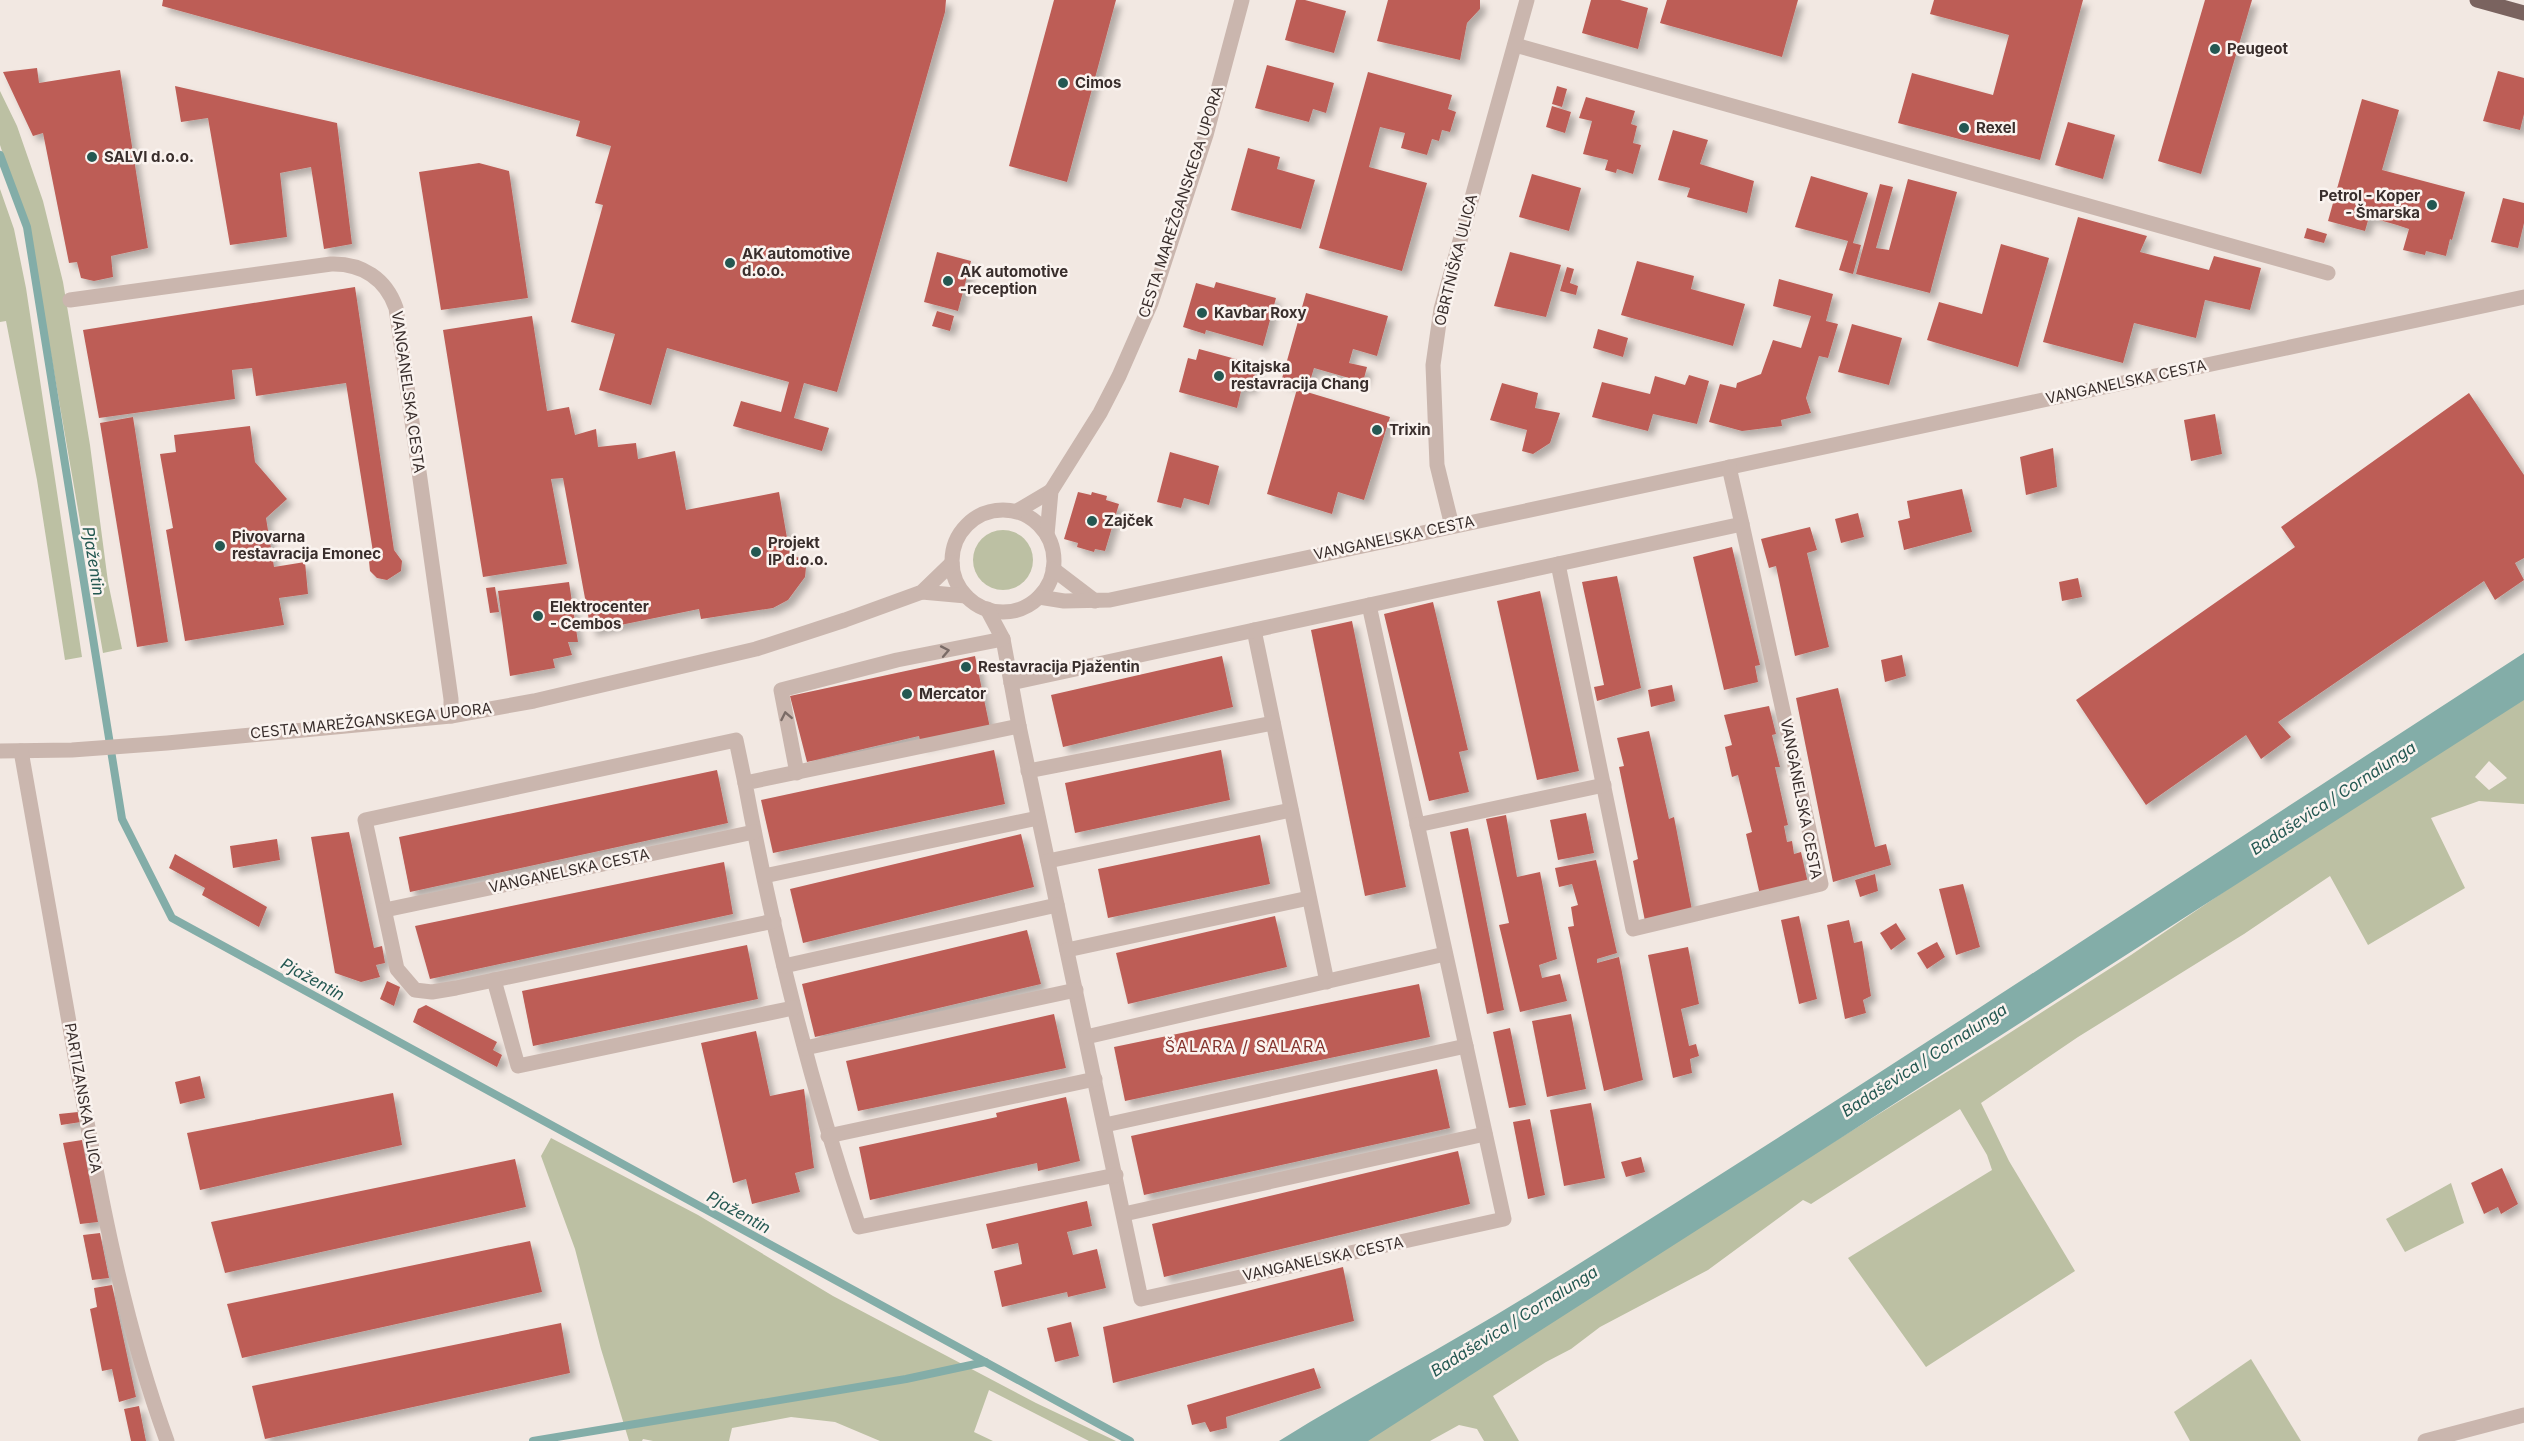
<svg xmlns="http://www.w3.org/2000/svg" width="2524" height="1441" font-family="Inter,sans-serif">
<defs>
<filter id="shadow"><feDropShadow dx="5.5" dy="5.5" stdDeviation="3" flood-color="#0004"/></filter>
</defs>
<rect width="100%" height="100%" fill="#f2e8e2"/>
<g fill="#bcc0a3" fill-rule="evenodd">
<polygon points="0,91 17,126 43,201 63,282 90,445 108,582 122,649 103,653 31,240 0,145"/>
<polygon points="0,189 14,229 26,288 82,657 65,660 37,480 6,321 0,322"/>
<circle cx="1003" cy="560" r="30"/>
<path d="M2524,696V804L2479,801L2431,818L2465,888L2368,945L2330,876L2244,934L2078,1037L1981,1103L2009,1161L2075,1271L1926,1367L1848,1258L1992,1170L1987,1155L1960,1109L1811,1204L1803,1200L1708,1270L1600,1327L1571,1349L1546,1362L1493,1396L1519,1441H1484L1477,1429L1459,1425L1430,1441H1349L1997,1041L2131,955L2247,876ZM2489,761L2507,778L2489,790L2475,777Z"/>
<polygon points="551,1138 698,1215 833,1296 1036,1403 1116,1441 1089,1441 989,1390 974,1432 993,1441 880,1441 835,1422 791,1417 732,1428 729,1441 653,1441 643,1439 642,1441 629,1441 601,1349 575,1249 541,1156"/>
<polygon points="2451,1183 2464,1223 2405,1252 2386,1219"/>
<polygon points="2251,1359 2301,1441 2190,1441 2174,1412"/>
</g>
<path fill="#83ada8" d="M2524,653V700L1368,1441H1279C1361,1390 1447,1346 1529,1295C1864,1087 2193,867 2524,653Z"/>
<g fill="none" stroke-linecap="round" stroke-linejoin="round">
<g stroke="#83ada8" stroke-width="8">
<polyline points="0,155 27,227 122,819 172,918 1130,1441"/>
<polyline points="533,1441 906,1379 985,1362"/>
</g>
</g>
<g fill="#bd5d56" filter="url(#shadow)">
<polygon points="163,0 946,0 945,12 837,392 804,383 794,418 829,428 822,451 733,426 741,401 781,412 789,382 667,348 651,405 599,390 615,334 571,322 603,205 595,203 611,146 576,136 580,121 162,6"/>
<polygon points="1054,0 1116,0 1067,182 1009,166"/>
<polygon points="1296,0 1305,0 1346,11 1334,53 1285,40"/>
<polygon points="1388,0 1480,0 1480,9 1467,23 1460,60 1377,41"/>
<polygon points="1591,0 1620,0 1648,8 1638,49 1582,33"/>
<polygon points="1667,0 1798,0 1782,57 1660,23"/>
<polygon points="1934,0 2083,0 2040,160 1898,123 1912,73 1993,95 2009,35 1930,14"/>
<polygon points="2205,0 2252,0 2201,174 2158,161"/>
<polygon points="1267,65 1334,83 1326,113 1313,109 1309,122 1255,108"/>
<polygon points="37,68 39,83 120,70 148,248 111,256 113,277 94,281 81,278 77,262 69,263 43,133 33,136 3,72"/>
<polygon points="2498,71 2524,78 2524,114 2520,130 2483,121"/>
<polygon points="1368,72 1452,95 1448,109 1456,112 1450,132 1442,130 1439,141 1432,139 1427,155 1401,148 1405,133 1380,127 1369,167 1427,183 1402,271 1319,248"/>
<polygon points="175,86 337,123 352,244 324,249 311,167 280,173 287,237 230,245 208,118 181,122"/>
<polygon points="1557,86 1567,89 1562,107 1552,104"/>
<polygon points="1586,97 1635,111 1631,124 1637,126 1633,143 1641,145 1633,174 1617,169 1616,173 1605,170 1608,160 1583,154 1592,121 1579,118"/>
<polygon points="2362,99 2399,110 2382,170 2465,192 2452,240 2450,239 2446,256 2426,251 2425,255 2403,250 2409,229 2397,225 2369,217 2365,231 2328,221"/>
<polygon points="1552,106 1571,112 1565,133 1546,127"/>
<polygon points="2068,122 2115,135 2103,179 2055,165"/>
<polygon points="1673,130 1708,140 1700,164 1754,181 1747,213 1687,197 1690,188 1658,180"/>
<polygon points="1248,148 1280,157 1277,169 1315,180 1301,229 1231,210"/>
<polygon points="479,163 509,171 528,298 441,310 419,172"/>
<polygon points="1532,174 1581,188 1569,231 1519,217"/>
<polygon points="1811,176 1868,193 1853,243 1861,245 1853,274 1839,270 1848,241 1795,227"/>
<polygon points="1908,179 1957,192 1930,293 1856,274 1880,184 1893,187 1876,248 1889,250"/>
<polygon points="2503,198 2524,203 2524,223 2518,248 2491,242"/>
<polygon points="2078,217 2147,236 2140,252 2209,270 2214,256 2261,268 2250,310 2205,300 2196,338 2134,323 2123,363 2043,342"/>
<polygon points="2307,228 2327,234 2324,243 2304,238"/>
<polygon points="2001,244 2049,258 2018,367 1927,340 1939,302 1982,314"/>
<polygon points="937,252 971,261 958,311 924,302"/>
<polygon points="1510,252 1561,265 1546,317 1494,306"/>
<polygon points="1637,261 1694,276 1691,289 1745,304 1733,346 1621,315"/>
<polygon points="1567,267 1574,269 1570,283 1578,286 1576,295 1560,291"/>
<polygon points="1779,279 1833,294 1826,321 1838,324 1828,358 1819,356 1806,398 1811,413 1781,420 1782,426 1742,431 1709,422 1720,384 1736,388 1737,383 1761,374 1773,340 1801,348 1811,316 1773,306"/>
<polygon points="1216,282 1276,298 1263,346 1206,330 1205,334 1183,327 1196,283 1214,288"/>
<polygon points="355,287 394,550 402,561 401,571 387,580 377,578 370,571 369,561 373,552 346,383 256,396 252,368 232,370 235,399 99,418 83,330"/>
<polygon points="1306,293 1388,316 1377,356 1353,349 1349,363 1367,367 1363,382 1314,368 1310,381 1303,379 1300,387 1281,382"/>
<polygon points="937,311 954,316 950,331 932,326"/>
<polygon points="532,316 547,411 569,407 575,435 596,429 598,447 636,443 638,459 675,451 686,510 779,492 790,555 800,558 806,567 805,577 788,600 773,608 701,619 699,609 591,631 563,478 551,479 567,564 483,577 443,330"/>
<polygon points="1852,324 1902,338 1889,385 1838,372"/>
<polygon points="1598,329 1628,338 1623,357 1593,348"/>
<polygon points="1199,349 1258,365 1251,389 1242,387 1237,408 1179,392 1188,358 1196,360"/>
<polygon points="1689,375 1709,381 1697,424 1653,414 1648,431 1592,417 1602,382 1650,394 1655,376 1685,385"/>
<polygon points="1502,383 1538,393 1535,408 1560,413 1550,443 1533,454 1522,451 1527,430 1490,420"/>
<polygon points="1297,389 1390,417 1364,500 1338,492 1332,514 1267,494"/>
<polygon points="2469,393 2524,475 2524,558 2515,563 2524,580 2495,600 2484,581 2278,722 2291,737 2261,759 2246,735 2146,805 2076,700 2295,547 2281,527"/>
<polygon points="2215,414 2222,454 2191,461 2184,420"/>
<polygon points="133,417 168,642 137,647 100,423"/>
<polygon points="250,426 255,462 287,499 266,518 274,567 305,562 308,594 279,598 284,625 185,641 166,530 173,528 160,454 176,452 174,435"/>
<polygon points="2053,448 2057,487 2026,495 2020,457"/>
<polygon points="1170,452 1219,466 1209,505 1184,498 1181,508 1157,502"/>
<polygon points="1962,489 1972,532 1904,550 1898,521 1910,518 1907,501"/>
<polygon points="1078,492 1091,495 1092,492 1107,496 1106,500 1119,504 1105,551 1095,549 1094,552 1077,547 1078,543 1064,539"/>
<polygon points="1858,513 1864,537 1841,543 1835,519"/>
<polygon points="1810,527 1817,550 1807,553 1829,647 1795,656 1776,566 1769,568 1761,539"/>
<polygon points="1732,547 1760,665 1755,666 1758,682 1724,690 1693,557"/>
<polygon points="1617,576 1641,688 1597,701 1594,687 1604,685 1582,582"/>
<polygon points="2078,578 2082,597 2062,601 2059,582"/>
<polygon points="569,582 578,642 568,642 572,655 553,659 555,668 510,676 498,591"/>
<polygon points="495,587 499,612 490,613 486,588"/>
<polygon points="1540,591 1579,771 1537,780 1497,601"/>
<polygon points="1433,602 1468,750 1459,752 1469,792 1429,801 1384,614"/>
<polygon points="1352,621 1406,887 1365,896 1311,630"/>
<polygon points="1902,655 1906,676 1885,682 1881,660"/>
<polygon points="975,656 990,728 921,745 919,736 807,762 790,696"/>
<polygon points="1222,656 1233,707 1063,747 1051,695"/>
<polygon points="1672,685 1675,701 1651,707 1648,690"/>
<polygon points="1838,688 1875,847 1886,844 1891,865 1833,882 1796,698"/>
<polygon points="1769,706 1776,734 1772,735 1780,767 1775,767 1788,825 1784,826 1787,842 1792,841 1794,854 1801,852 1808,883 1760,895 1746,834 1752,832 1738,775 1732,777 1725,747 1732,745 1724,715"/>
<polygon points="1649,731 1669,819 1674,817 1692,910 1645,921 1633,861 1638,859 1619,767 1624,766 1617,738"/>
<polygon points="994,750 1005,804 773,853 761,800"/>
<polygon points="1221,750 1230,800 1075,833 1065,783"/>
<polygon points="717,770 728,823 410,892 399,837"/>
<polygon points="1586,813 1594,853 1558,860 1550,820"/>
<polygon points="1506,815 1517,877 1540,872 1557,959 1539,965 1542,978 1560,974 1567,1001 1520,1012 1499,925 1509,923 1486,819"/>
<polygon points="1468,828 1504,1010 1487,1014 1450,832"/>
<polygon points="349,832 374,948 382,946 385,963 376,965 380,977 361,982 335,973 311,837"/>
<polygon points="1021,834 1034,887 803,943 790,889"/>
<polygon points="1260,835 1270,884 1108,918 1098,869"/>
<polygon points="277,839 280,860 233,868 230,846"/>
<polygon points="175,854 267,907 259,927 202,895 205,888 169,868"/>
<polygon points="1596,860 1617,953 1597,959 1597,963 1619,957 1643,1080 1604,1091 1568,927 1574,926 1571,907 1578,905 1572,884 1559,887 1555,868"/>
<polygon points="724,862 733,914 430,979 415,926"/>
<polygon points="1875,874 1878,891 1860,897 1855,880"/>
<polygon points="1963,884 1980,947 1956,955 1939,889"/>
<polygon points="1275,916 1287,967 1128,1004 1116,953"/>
<polygon points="1799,916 1817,999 1799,1004 1781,920"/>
<polygon points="1849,920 1854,943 1862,941 1871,996 1863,1000 1866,1013 1845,1019 1827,925"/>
<polygon points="1896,923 1906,939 1891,950 1880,933"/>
<polygon points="1027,930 1041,984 815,1037 802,984"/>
<polygon points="1937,942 1945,957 1927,969 1917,953"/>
<polygon points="747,945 758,999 533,1046 522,991"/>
<polygon points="1688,947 1699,1004 1681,1009 1689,1046 1696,1044 1699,1056 1690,1059 1692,1073 1673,1078 1648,955"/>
<polygon points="387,981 400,987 394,1006 380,999"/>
<polygon points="1419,984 1430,1037 1125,1101 1114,1047"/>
<polygon points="426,1005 497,1042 493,1050 502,1055 497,1067 413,1022 418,1009"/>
<polygon points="1054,1014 1066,1068 858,1111 846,1061"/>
<polygon points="1571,1014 1586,1089 1547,1097 1532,1021"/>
<polygon points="1510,1028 1526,1105 1509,1108 1493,1032"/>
<polygon points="756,1031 770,1096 804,1089 814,1168 795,1173 800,1192 752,1204 746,1179 733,1183 701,1043"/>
<polygon points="1437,1069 1450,1128 1144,1195 1131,1136"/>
<polygon points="200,1076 205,1098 180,1104 175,1082"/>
<polygon points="393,1093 402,1145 200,1190 187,1133"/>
<polygon points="1066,1097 1080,1161 1038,1171 1037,1163 870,1200 859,1147 997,1117 996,1113"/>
<polygon points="1591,1103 1605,1178 1564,1186 1550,1110"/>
<polygon points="78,1112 81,1122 61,1125 59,1114"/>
<polygon points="1530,1119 1545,1195 1528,1199 1513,1122"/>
<polygon points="82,1140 98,1222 80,1224 63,1143"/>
<polygon points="1458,1151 1470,1204 1164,1277 1152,1224"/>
<polygon points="1641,1157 1645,1172 1626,1177 1621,1162"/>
<polygon points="515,1159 526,1207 225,1273 211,1222"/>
<polygon points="2502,1168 2518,1204 2501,1214 2498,1207 2484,1214 2471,1183"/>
<polygon points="1087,1201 1092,1226 1067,1232 1073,1255 1097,1249 1106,1288 1068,1297 1067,1292 1002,1307 994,1271 1022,1264 1018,1243 992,1249 986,1224"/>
<polygon points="100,1233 109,1278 92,1280 83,1235"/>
<polygon points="530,1241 542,1292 242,1358 227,1304"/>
<polygon points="1343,1267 1354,1321 1113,1383 1103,1327"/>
<polygon points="112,1285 136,1397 119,1402 112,1369 102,1371 90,1309 97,1307 94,1288"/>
<polygon points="1071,1322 1079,1356 1055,1362 1047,1328"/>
<polygon points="561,1323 570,1373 265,1439 252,1386"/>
<polygon points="1314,1368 1321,1388 1226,1417 1227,1428 1210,1432 1205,1422 1192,1425 1187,1405"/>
<polygon points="139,1406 146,1441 131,1441 124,1409"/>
</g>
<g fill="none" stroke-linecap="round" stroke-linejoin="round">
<g stroke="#cab6ae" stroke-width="15">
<polyline points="1515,45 2328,273"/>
<path d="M70,300L331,264C362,263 386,279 396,308L451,699V716"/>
<circle cx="1003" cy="561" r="51"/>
<polyline points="1017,511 1051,491"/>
<polyline points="1452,526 1437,465 1433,365 1441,309 1527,0"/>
<polyline points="1047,535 1051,491 1100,413 1119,376 1151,303 1206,135 1242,0"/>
<polyline points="1558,564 1633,929 1821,884 1742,524"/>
<polyline points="1053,569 1095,601"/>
<polyline points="922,592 966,596"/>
<polyline points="1039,597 1064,601 1110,600 2524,297"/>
<polyline points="987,609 1003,639 1019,726 1141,1299 1504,1219 1369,605"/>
<polyline points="1254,630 1327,982"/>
<polyline points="1011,683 1742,524 1729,467"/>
<path d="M1019,726L745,783C773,933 809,1082 859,1227L1116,1175"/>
<polyline points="0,751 72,750 167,743 451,716 534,701 756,649 845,620 922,592 952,563"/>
<path d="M21,751C39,853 57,954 75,1056C98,1185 122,1318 167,1441"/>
<polyline points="1028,771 1273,723"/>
<polyline points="797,773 781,690 897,660 1003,639"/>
<polyline points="745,783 736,740 365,820 397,969 415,990 432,992 456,988 774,921"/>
<polyline points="1417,825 1604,785"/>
<polyline points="1048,861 1291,810"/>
<polyline points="764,876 1038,818"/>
<polyline points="385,910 754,832"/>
<polyline points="1067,950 1309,898"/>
<polyline points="784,966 1057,905"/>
<polyline points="494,980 518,1066 793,1008"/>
<polyline points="1086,1037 1445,954"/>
<polyline points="805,1048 1076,990"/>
<polyline points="1105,1125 1466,1046"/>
<polyline points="828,1136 1095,1079"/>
<polyline points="1124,1214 1485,1134"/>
<polyline points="2425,1441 2524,1415"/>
</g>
<polyline stroke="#7a635f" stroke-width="15" points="2477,0 2524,13"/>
</g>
<defs><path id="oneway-chevron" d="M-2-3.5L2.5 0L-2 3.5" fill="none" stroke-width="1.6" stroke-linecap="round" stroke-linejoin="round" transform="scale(1.5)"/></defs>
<g stroke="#7a6b66">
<use href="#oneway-chevron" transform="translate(945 651) rotate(-11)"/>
<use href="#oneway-chevron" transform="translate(786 716) rotate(-101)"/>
</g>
<g fill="#245852" stroke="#faf3ef" stroke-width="2">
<circle cx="2215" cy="49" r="6"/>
<circle cx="1063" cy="83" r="6"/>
<circle cx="1964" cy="128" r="6"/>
<circle cx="92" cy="157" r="6"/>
<circle cx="2432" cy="205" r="6"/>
<circle cx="730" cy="263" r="6"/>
<circle cx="948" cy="281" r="6"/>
<circle cx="1202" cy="313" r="6"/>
<circle cx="1219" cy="376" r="6"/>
<circle cx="1377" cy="430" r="6"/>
<circle cx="1092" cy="521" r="6"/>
<circle cx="220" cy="546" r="6"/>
<circle cx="756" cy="552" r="6"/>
<circle cx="538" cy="616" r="6"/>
<circle cx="966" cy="667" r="6"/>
<circle cx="907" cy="694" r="6"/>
</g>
<g text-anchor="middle" stroke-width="5" stroke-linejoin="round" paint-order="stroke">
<g font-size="15" font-weight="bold" fill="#392e2c" stroke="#faf3ef" text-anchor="start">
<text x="2227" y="54">Peugeot</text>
<text x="1075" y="88">Cimos</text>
<text x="1976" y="133">Rexel</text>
<text x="104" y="162">SALVI d.o.o.</text>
<text x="2420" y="201" text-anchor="end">Petrol - Koper<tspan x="2420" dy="17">- Šmarska</tspan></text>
<text x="742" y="259">AK automotive<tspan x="742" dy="17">d.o.o.</tspan></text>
<text x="960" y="277">AK automotive<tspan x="960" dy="17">-reception</tspan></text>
<text x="1214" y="318">Kavbar Roxy</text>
<text x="1231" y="372">Kitajska<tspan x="1231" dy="17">restavracija Chang</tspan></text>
<text x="1389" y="435">Trixin</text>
<text x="1104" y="526">Zajček</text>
<text x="232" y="542">Pivovarna<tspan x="232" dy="17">restavracija Emonec</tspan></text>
<text x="768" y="548">Projekt<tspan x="768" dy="17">IP d.o.o.</tspan></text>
<text x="550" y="612">Elektrocenter<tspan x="550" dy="17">- Cembos</tspan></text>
<text x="978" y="672">Restavracija Pjažentin</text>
<text x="919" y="699">Mercator</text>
</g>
<g font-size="15" fill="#392e2c" stroke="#faf3ef">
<text transform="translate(1181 202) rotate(-72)" y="5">CESTA MAREŽGANSKEGA UPORA</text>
<text transform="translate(1456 260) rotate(-76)" y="5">OBRTNIŠKA ULICA</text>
<text transform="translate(2126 382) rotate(-12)" y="5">VANGANELSKA CESTA</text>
<text transform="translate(408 392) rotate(82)" y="5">VANGANELSKA CESTA</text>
<text transform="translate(1394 538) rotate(-12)" y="5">VANGANELSKA CESTA</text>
<text transform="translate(371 721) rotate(-6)" y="5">CESTA MAREŽGANSKEGA UPORA</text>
<text transform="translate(1801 799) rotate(79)" y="5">VANGANELSKA CESTA</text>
<text transform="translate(569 871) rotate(-12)" y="5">VANGANELSKA CESTA</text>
<text transform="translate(83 1098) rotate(80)" y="5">PARTIZANSKA ULICA</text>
<text transform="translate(1323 1259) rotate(-12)" y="5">VANGANELSKA CESTA</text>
</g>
<g font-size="16" font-style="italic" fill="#245852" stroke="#faf3ef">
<text transform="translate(94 561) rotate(81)" y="6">Pjažentin</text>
<text transform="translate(2333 798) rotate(-33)" y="6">Badaševica / Cornalunga</text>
<text transform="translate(313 979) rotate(29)" y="6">Pjažentin</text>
<text transform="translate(1924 1060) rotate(-33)" y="6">Badaševica / Cornalunga</text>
<text transform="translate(739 1212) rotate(29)" y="6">Pjažentin</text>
<text transform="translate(1514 1321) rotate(-32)" y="6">Badaševica / Cornalunga</text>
</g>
<g font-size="16" letter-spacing="1.5" fill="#82312b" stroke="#faf3ef">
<text x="1246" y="1052">ŠALARA / SALARA</text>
</g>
</g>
</svg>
